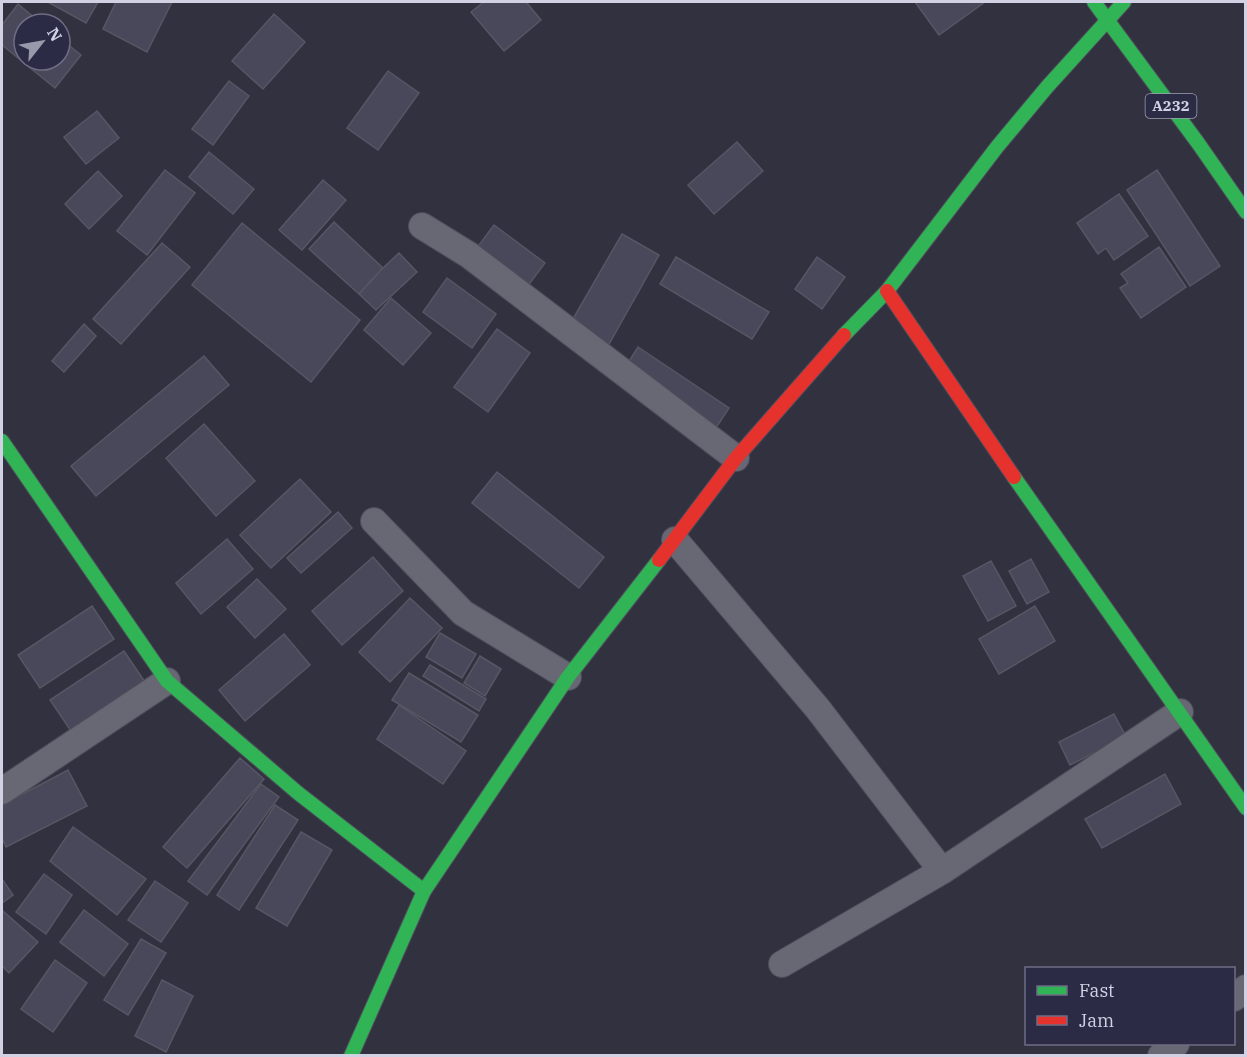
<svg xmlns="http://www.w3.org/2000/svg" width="1247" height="1057" font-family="'IBM Plex Serif',serif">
<rect width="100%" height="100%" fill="#313140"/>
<g fill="#49485a" stroke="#565664" stroke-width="1.5">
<polygon points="48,2 98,2 86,23"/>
<polygon points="116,2 172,2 147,52 103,29"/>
<polygon points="484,2 526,2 541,20 504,51 471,12"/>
<polygon points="915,2 985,2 939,35"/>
<polygon points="18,4 42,24 24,24 24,60 60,60 60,38 81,55 55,88 2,45 2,25"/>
<polygon points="274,14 305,42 263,89 232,61"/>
<polygon points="388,71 419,93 378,150 347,128"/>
<polygon points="229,81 249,96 213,145 192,129"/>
<polygon points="97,111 119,138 86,164 64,137"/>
<polygon points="737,142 763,171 714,214 688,185"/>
<polygon points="209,152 254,189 233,214 189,177"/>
<polygon points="165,170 195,193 147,255 117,231"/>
<polygon points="1157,170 1220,266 1190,286 1127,190"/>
<polygon points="98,171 122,196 89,229 65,204"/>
<polygon points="323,180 346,200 302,250 279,230"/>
<polygon points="1119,194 1148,236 1114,260 1106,248 1098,254 1077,223"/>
<polygon points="334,222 383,268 359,294 309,249"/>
<polygon points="242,223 360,320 311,382 192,285"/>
<polygon points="494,225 545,263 524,291 473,253"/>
<polygon points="622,234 659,255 608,346 570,324"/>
<polygon points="162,243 190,267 121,344 93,319"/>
<polygon points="1159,247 1186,287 1141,318 1120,288 1128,283 1121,274"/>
<polygon points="399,253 417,272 376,310 359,294 383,268"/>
<polygon points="676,257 769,312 752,339 660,284"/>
<polygon points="817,257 845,277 822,309 795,289"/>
<polygon points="447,278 496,314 472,348 423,312"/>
<polygon points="391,298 431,333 403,365 364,330"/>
<polygon points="84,324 96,336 64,372 52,361"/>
<polygon points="497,329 530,353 488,412 454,387"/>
<polygon points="638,347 729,408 710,437 619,377"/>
<polygon points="204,356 229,385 96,496 71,466"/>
<polygon points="204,424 255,481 216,516 166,458"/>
<polygon points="497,472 604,557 579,588 472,503"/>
<polygon points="300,479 331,512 271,568 240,535"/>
<polygon points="338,512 352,528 301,573 287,558"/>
<polygon points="227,539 253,569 201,614 176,583"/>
<polygon points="373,557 403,591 342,645 312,611"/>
<polygon points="1031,559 1049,592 1027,604 1009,571"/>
<polygon points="991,561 1016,606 988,621 963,576"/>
<polygon points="257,579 286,609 255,638 227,607"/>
<polygon points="410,598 442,628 390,682 359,652"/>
<polygon points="92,606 114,639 40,688 18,655"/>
<polygon points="1035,606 1055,641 999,674 979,639"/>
<polygon points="440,633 476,654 462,678 426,657"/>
<polygon points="284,634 310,665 245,721 219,690"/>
<polygon points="124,651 145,682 71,731 50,700"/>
<polygon points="480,656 501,669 485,696 464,683"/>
<polygon points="430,665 486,699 479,711 423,676"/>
<polygon points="409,673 478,715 461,742 392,700"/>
<polygon points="399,705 466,751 443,784 377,739"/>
<polygon points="1114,714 1126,737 1070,765 1059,742"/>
<polygon points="240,758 264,779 187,868 163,847"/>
<polygon points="68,770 87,806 6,847 2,838 2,805"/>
<polygon points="1165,774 1181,804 1102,848 1085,819"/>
<polygon points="261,784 279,797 207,895 188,881"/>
<polygon points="275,805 298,820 239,910 217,895"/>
<polygon points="73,827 146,879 117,915 50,861"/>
<polygon points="301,832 332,850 287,926 256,908"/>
<polygon points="44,874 72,895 46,934 16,912"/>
<polygon points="2,879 13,895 2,903"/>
<polygon points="155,881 188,903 161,942 128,920"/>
<polygon points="84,910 128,944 104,976 60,942"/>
<polygon points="3,911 38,942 9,973 2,966 2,913"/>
<polygon points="141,939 166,953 128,1015 104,1000"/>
<polygon points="55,960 87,983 53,1032 21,1009"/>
<polygon points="162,980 193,996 166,1052 135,1036"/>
</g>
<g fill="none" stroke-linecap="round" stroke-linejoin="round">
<g stroke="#4e4e5c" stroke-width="28">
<g id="street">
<polyline points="422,226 469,255 736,458"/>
<polyline points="374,521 463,613 568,677"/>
<polyline points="675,540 818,709 942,871"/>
<polyline points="2,791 167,681"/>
<polyline points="782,964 942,871 1180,712"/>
<polyline points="1234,998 1246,988"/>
<polyline points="1161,1056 1176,1044"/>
</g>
</g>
<g stroke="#4e4e5c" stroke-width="16">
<g id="fast">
<polyline points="1094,2 1198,143 1246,212"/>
<polyline points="844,335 887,291 997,147 1047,87 1124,2"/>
<polyline points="2,441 167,681 298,793 424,891"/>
<polyline points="1014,477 1246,808"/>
<polyline points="351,1056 424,891 568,677 659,560"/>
</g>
</g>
<g stroke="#4e4e5c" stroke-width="16">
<g id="jam">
<polyline points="887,291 1014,477"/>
<polyline points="659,560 736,458 844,335"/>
</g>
</g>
<use href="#street" stroke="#686875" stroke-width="26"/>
<use href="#fast" stroke="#30b455" stroke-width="14"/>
<use href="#jam" stroke="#e5322d" stroke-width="14"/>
</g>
<g text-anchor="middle" stroke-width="4.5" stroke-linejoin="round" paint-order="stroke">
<rect fill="#2b2b46" stroke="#9e9fb4" stroke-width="1.5" x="1145.5" y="94" width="51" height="24" rx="4.5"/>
<g font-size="15" font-weight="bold" fill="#d0d1e3">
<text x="1171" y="111">A232</text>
</g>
</g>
<rect width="1247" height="1057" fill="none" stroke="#d0d1e3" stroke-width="6"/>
<rect x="1025" y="967" width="210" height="78" fill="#2b2b46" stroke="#6d6d85" stroke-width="1.5"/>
<rect x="1037" y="986" width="30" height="9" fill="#30b455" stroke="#6d6d85" stroke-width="1.5"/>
<text x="1079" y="997" font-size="18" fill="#d0d1e3">Fast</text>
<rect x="1037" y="1016" width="30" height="9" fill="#e5322d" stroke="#6d6d85" stroke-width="1.5"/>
<text x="1079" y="1027" font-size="18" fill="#d0d1e3">Jam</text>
<g transform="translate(42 42) rotate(59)"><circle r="28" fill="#2b2b46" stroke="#6d6d85" stroke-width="1.5"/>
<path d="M0-4.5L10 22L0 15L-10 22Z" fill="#9899aa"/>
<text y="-9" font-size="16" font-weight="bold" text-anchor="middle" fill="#d0d1e3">N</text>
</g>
</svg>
